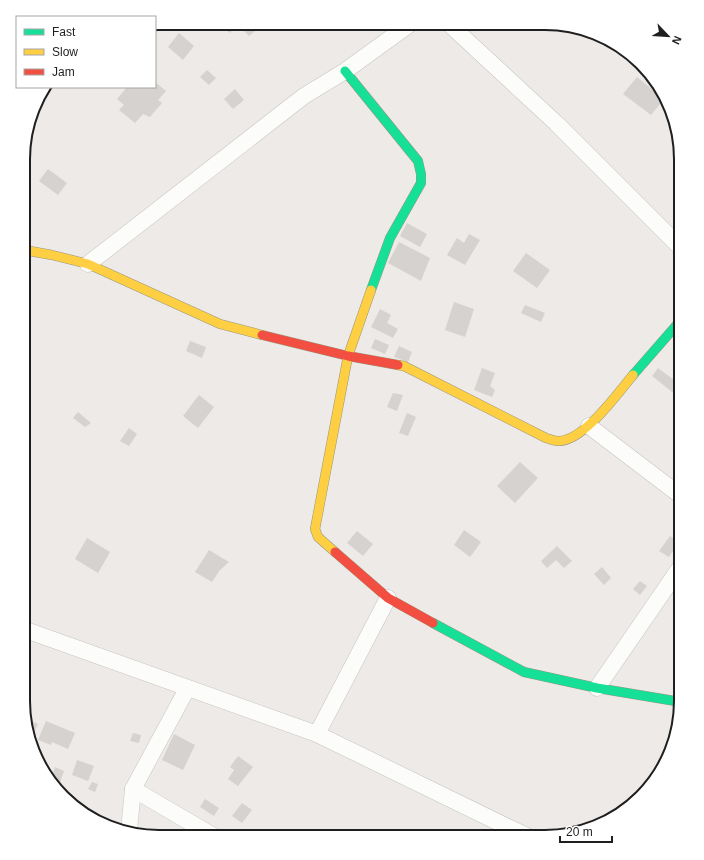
<svg xmlns="http://www.w3.org/2000/svg" width="704" height="860" font-family="Arial,sans-serif">
<rect width="100%" height="100%" fill="#edeae7"/>
<g fill="#d5d2d0">
<polygon points="225,23 238,23 230,33 222,27"/>
<polygon points="250,23 256,23 260,27 249,36 243,30"/>
<polygon points="179,33 194,46 183,60 168,47"/>
<polygon points="207,70 216,78 209,85 200,77"/>
<polygon points="637,77 664,99 651,115 623,94"/>
<polygon points="155,82 166,91 158,100 162,103 150,117 143,114 135,123 119,110 124,105 117,99 127,87 155,87"/>
<polygon points="235,89 244,100 233,109 224,99"/>
<polygon points="48,169 67,183 58,195 39,181"/>
<polygon points="407,223 427,234 420,247 400,236"/>
<polygon points="469,234 480,240 465,265 447,255 457,238 464,243"/>
<polygon points="399,242 430,258 421,281 388,263"/>
<polygon points="526,253 550,270 537,288 513,271"/>
<polygon points="24,301 31,304 24,325"/>
<polygon points="454,302 474,309 465,337 445,330"/>
<polygon points="525,305 545,313 541,322 521,313"/>
<polygon points="380,309 391,315 387,323 398,329 393,338 371,327"/>
<polygon points="375,339 389,345 385,354 371,348"/>
<polygon points="190,341 206,347 202,358 186,351"/>
<polygon points="399,346 412,352 408,362 394,357"/>
<polygon points="482,368 495,373 490,386 495,390 492,397 474,390"/>
<polygon points="658,368 681,385 681,389 676,395 652,376"/>
<polygon points="393,393 403,395 397,411 387,407"/>
<polygon points="199,395 214,407 198,428 183,416"/>
<polygon points="78,412 91,423 85,427 73,418"/>
<polygon points="407,413 416,417 408,436 399,433"/>
<polygon points="129,428 137,434 129,446 120,441"/>
<polygon points="520,462 538,478 515,503 497,486"/>
<polygon points="464,530 481,542 470,557 454,545"/>
<polygon points="357,531 373,544 363,556 347,543"/>
<polygon points="670,536 679,542 669,557 659,551"/>
<polygon points="87,538 110,552 98,573 75,559"/>
<polygon points="557,546 572,561 564,568 556,560 547,568 541,561"/>
<polygon points="209,550 229,562 220,570 212,582 195,572"/>
<polygon points="602,567 611,578 604,585 594,574"/>
<polygon points="640,581 647,586 640,595 633,589"/>
<polygon points="31,721 38,724 32,737 29,725"/>
<polygon points="46,721 75,733 68,749 52,742 51,745 38,740"/>
<polygon points="133,733 141,735 139,743 130,741"/>
<polygon points="174,734 195,745 183,770 162,760"/>
<polygon points="238,756 253,767 238,786 228,779 234,770 230,767"/>
<polygon points="77,760 94,766 88,781 72,775"/>
<polygon points="55,767 64,771 59,785 55,784 51,779"/>
<polygon points="92,782 98,784 95,792 88,789"/>
<polygon points="205,799 219,808 214,816 200,807"/>
<polygon points="72,802 88,809 85,815"/>
<polygon points="242,803 252,810 242,823 232,816"/>
</g>
<g fill="none" stroke-linecap="round" stroke-linejoin="round">
<g stroke="#c6c5c3" stroke-width="17">
<g id="street">
<polyline points="449,24 556,123 681,248"/>
<polyline points="88,264 304,96 345,71 410,24"/>
<polyline points="589,426 681,496"/>
<polyline points="23,629 317,734 512,829 529,837"/>
<polyline points="597,688 681,566"/>
<polyline points="317,734 388,598"/>
<polyline points="133,789 215,837"/>
<polyline points="129,830 133,789 187,689"/>
</g>
</g>
<g stroke="#97977e" stroke-width="10">
<g id="fast">
<polyline points="345,71 418,161 421,174 421,183 390,238 371,290"/>
<polyline points="633,375 681,320"/>
<polyline points="433,623 524,672 597,688 681,702"/>
</g>
</g>
<g stroke="#97977e" stroke-width="10">
<g id="slow">
<polyline points="24,250 52,255 88,264 220,324 262,335"/>
<path d="M398,365L404,366L546,438C550,439 554,441 558,441C583,442 618,393 633,375"/>
<polyline points="335,552 318,537 315,529 348,356 371,290"/>
</g>
</g>
<g stroke="#97977e" stroke-width="10">
<g id="jam">
<polyline points="262,335 348,356 398,365"/>
<polyline points="335,552 388,598 433,623"/>
</g>
</g>
<use href="#street" stroke="#fcfcfb" stroke-width="16"/>
<use href="#fast" stroke="#16e098" stroke-width="9"/>
<use href="#slow" stroke="#ffcf43" stroke-width="9"/>
<use href="#jam" stroke="#f24e42" stroke-width="9"/>
</g>
<path d="M0 0H704V860H0ZM159 30H545A129 129 0 0 1 674 159V701A129 129 0 0 1 545 830H159A129 129 0 0 1 30 701V159A129 129 0 0 1 159 30Z" fill="#fff" fill-rule="evenodd"/>
<path fill="none" stroke="#1f1f1f" stroke-width="2" d="M159 30H545A129 129 0 0 1 674 159V701A129 129 0 0 1 545 830H159A129 129 0 0 1 30 701V159A129 129 0 0 1 159 30Z"/>
<rect x="16" y="16" width="140" height="72" fill="#ffffff" stroke="#a5a5a5"/>
<rect x="24" y="29" width="20" height="6" fill="#16e098" stroke="#a5a5a5"/>
<text x="52" y="36" font-size="12" fill="#1f1f1f">Fast</text>
<rect x="24" y="49" width="20" height="6" fill="#ffcf43" stroke="#a5a5a5"/>
<text x="52" y="56" font-size="12" fill="#1f1f1f">Slow</text>
<rect x="24" y="69" width="20" height="6" fill="#f24e42" stroke="#a5a5a5"/>
<text x="52" y="76" font-size="12" fill="#1f1f1f">Jam</text>
<g transform="translate(668 36) rotate(115)" stroke="#ffffff" stroke-width="3" paint-order="stroke">
<path d="M0-3L7 15L0 10L-7 15Z" fill="#1f1f1f"/>
<text y="-6" font-size="11" font-weight="bold" text-anchor="middle" fill="#1f1f1f">N</text>
</g>
<path d="M560 836v6h52v-6" fill="none" stroke="#1f1f1f" stroke-width="2"/>
<text x="566" y="836" font-size="12" fill="#1f1f1f" stroke="#ffffff" stroke-width="3" paint-order="stroke">20 m</text>
</svg>
